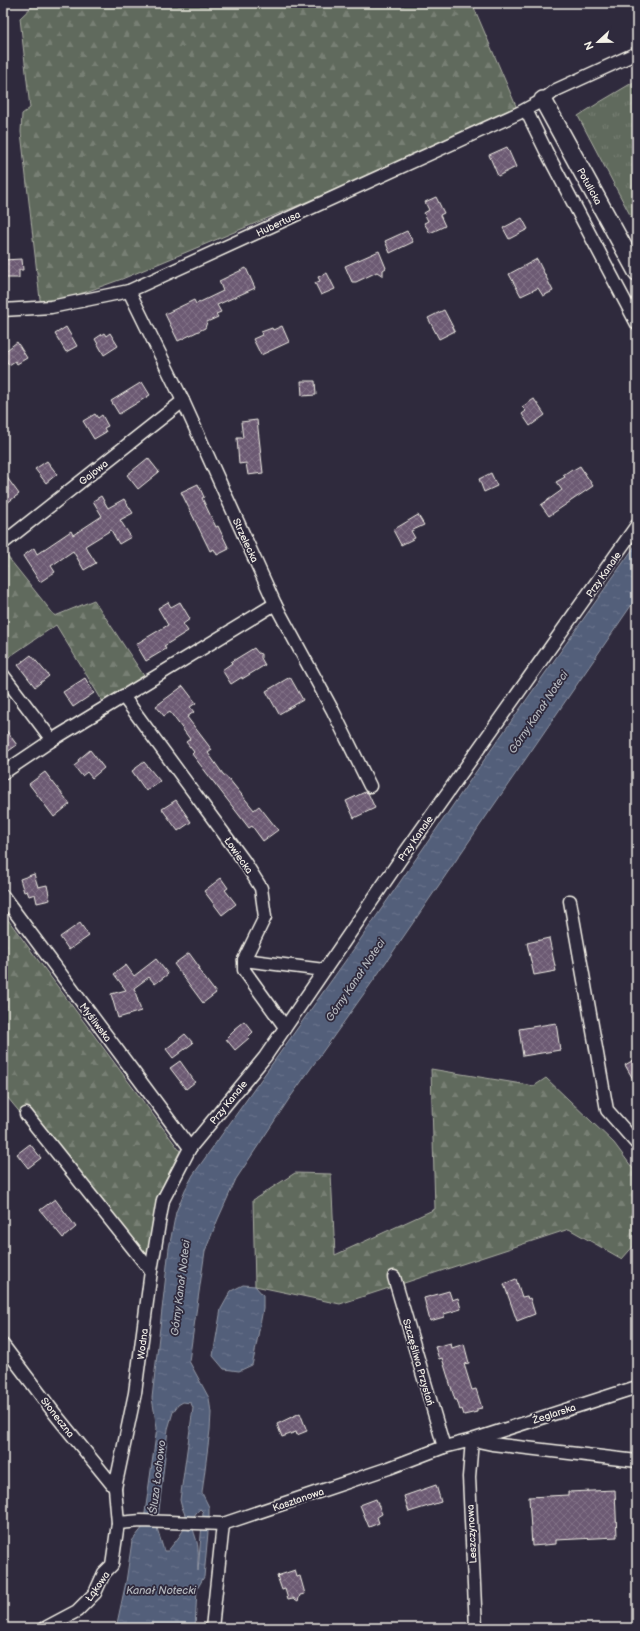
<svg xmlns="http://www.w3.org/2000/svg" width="640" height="1631" font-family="'Balsamiq Sans',sans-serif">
<defs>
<pattern id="forest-firs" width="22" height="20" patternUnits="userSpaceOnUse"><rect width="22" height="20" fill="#616a5d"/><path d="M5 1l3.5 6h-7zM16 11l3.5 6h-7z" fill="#788074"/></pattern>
<pattern id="park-tufts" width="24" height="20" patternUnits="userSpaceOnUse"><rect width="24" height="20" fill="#616a5d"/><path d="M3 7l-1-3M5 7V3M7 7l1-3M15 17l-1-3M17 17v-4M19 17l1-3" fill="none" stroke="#788074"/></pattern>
<pattern id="water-ripples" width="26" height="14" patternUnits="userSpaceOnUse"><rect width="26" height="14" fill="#525e7a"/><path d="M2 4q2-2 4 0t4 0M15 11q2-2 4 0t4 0" fill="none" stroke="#6c768d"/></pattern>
<pattern id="building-cross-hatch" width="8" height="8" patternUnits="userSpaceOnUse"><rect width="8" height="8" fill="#6c5a73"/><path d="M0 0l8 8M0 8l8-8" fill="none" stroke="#827287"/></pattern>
</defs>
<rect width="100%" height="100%" fill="#2f2a3d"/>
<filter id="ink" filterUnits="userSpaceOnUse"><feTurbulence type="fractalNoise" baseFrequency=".025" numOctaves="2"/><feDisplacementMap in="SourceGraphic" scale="8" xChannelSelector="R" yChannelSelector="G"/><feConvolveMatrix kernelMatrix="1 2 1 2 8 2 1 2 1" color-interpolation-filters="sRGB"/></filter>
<g filter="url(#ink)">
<g fill="url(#forest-firs)" stroke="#aaaea2">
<polygon points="36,3 472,3 519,113 122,279 41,308 21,132 22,114 30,108 20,18"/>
<polygon points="3,551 55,616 94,600 146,679 106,707 56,625 3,661"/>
<polygon points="3,913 180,1151 157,1197 151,1271 3,1092"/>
<polygon points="431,1069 534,1086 546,1078 614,1143 637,1174 637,1242 622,1259 569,1229 340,1304 255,1286 253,1200 295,1173 331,1174 335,1255 435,1209"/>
</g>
<polygon fill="url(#park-tufts)" stroke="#aaaea2" points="637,80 637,228 578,116 600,102"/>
<g fill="url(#water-ripples)" stroke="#9399a6" fill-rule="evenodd">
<path d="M637,543V597L373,981L289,1099L236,1179L218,1219L205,1251L189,1361L209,1398L211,1413L210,1430L202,1493L209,1507V1521L204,1577L197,1589L195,1628H116L126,1582L132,1541L143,1527L157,1428L152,1398L169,1248L176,1212L185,1190L193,1175L351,953L491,750ZM183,1402L191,1403L193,1408L180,1500C181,1507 185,1513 186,1518C187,1531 174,1542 168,1551H164L157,1528L168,1429L173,1412L178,1405ZM200,1509L203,1512L198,1571C197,1564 199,1557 198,1550C198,1534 184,1523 200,1509Z"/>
<polygon points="243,1285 255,1286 263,1295 263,1309 254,1357 252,1365 239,1371 224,1369 213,1356 221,1309 231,1291"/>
</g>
<g fill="url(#building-cross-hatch)" stroke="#f4f1e8">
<polygon points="507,147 516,167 498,176 489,155"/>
<polygon points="436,197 444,213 440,215 445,226 430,233 424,223 428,221 424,213 429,210 425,202"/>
<polygon points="522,218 528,229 509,239 503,228"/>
<polygon points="407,231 413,242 390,253 385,241"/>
<polygon points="379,251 386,268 383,270 383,276 377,272 356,282 352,282 345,266"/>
<polygon points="22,259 23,270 19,270 19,278 3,278 3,260"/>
<polygon points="537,259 553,291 543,296 538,288 521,296 509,274"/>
<polygon points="246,268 255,288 217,305 221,312 216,314 218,317 207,322 205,328 178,341 165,314 194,300 196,304 223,291 219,281"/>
<polygon points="327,273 335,289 321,295 315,283 320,281 318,277"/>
<polygon points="444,310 455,331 439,339 428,318"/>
<polygon points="282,326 289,342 261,355 253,339 262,335 261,332 272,328 273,330"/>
<polygon points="66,327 77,346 66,352 55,334"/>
<polygon points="104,333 106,336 110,333 118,346 104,355 95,339"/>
<polygon points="17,342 27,358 17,364 15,361 9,365 3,355 3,353"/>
<polygon points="301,381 315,381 316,395 302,396"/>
<polygon points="142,382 150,395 119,414 111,401"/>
<polygon points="534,399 545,415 530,426 522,414 526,411 522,407"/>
<polygon points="95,414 98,418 102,415 108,426 104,428 106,432 94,439 83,421"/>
<polygon points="257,420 263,473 248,475 246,463 239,464 237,438 243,438 241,422"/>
<polygon points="148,458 159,472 138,489 127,475"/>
<polygon points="47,461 57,474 46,483 35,469"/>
<polygon points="580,466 593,486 549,516 541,505 562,490 556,482 565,477 563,475 572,469 573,470"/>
<polygon points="3,472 19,494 3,506"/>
<polygon points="491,473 497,486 484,492 479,479"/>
<polygon points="198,484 204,497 202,498 216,527 218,526 229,549 217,555 214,549 210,551 181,492"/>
<polygon points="101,496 108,508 124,499 133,513 120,520 131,537 119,544 111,530 85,546 96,563 84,570 73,551 51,566 55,572 40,582 23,556 34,548 37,554 71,531 73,535 102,516 93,501"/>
<polygon points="418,515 424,525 411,531 415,538 401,545 393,530"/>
<polygon points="168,602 171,607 180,602 190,619 183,624 188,631 164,646 166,649 146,661 136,644 168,625 158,608"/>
<polygon points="254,648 258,653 261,654 261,658 265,665 242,679 242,677 231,684 222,670 232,663 231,662"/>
<polygon points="31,655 49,676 35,687 18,665"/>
<polygon points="290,677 303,700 279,714 266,691"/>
<polygon points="85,678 94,693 73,707 63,692"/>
<polygon points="183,686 196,703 190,707 194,712 187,717 212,750 208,753 223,774 229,779 254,810 259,806 278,830 263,841 252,826 249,828 192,754 194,752 186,742 190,739 170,712 164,716 156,706"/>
<polygon points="3,726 17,745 3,755"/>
<polygon points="90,750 104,768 92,778 87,772 82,776 74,766 79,762 78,760"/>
<polygon points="144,762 160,781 146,791 132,771"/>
<polygon points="45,772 70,804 54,817 29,784"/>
<polygon points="365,792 368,793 375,808 354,818 346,801"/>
<polygon points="176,800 191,822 178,831 162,809"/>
<polygon points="34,874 38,887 47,885 50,900 37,903 35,894 29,896 27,891 24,892 20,879"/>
<polygon points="221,878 228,888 225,890 236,904 222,915 204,891"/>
<polygon points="80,923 89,936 69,950 60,937"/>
<polygon points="549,938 556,971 534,975 527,943"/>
<polygon points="189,953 200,968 198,969 216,993 203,1003 174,964"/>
<polygon points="156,959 168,974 155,984 149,977 134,988 141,1011 118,1018 111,994 126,990 114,974 126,965 134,976"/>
<polygon points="244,1021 253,1032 248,1037 249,1038 235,1050 226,1039 235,1030 234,1029"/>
<polygon points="556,1023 560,1050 523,1056 519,1029"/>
<polygon points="185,1034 193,1043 173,1058 166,1049"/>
<polygon points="637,1058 637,1086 625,1065"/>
<polygon points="180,1061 195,1082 186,1089 170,1068"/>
<polygon points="30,1144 41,1158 28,1168 17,1154"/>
<polygon points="55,1199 76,1227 63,1238 40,1210"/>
<polygon points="516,1279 522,1297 527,1296 528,1299 530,1298 535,1314 517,1321 504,1284"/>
<polygon points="449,1291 452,1300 458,1298 461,1309 444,1314 444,1317 430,1321 424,1298"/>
<polygon points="451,1343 452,1348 464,1344 469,1363 464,1364 472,1390 476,1389 482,1408 477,1409 477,1412 464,1415 462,1409 460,1410 457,1400 455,1400 442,1358 439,1359 435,1347"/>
<polygon points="300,1413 307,1431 297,1435 296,1432 282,1437 277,1424"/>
<polygon points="436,1485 441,1502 409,1512 404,1496"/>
<polygon points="615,1490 617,1537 556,1540 556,1544 532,1546 529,1497 568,1495 568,1492"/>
<polygon points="376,1499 382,1514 377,1517 379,1523 369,1527 360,1505"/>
<polygon points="295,1570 297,1577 300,1576 305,1594 300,1595 298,1601 293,1598 288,1599 285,1589 282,1590 277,1576"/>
</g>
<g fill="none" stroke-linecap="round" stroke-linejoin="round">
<g stroke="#f4f1e8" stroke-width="15">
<g id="street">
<polyline points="526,110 546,151 637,324"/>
<polyline points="129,291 183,401 275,604 333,711 370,786"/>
<polyline points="3,310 51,307 129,291 519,113 543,100 556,90 637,53"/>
<polyline points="3,543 183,401"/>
<polyline points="3,675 52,740"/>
<polyline points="123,696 244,861 261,888 265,917 244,960 244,970 285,1027"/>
<polyline points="3,773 52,740 275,604"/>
<polyline points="3,896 190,1148"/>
<polyline points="570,901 607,1110 637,1144"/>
<polyline points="244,960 324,970"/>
<polyline points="26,1114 151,1271"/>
<polyline points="394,1277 444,1447"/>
<polyline points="3,1345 55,1414 115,1488"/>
<polyline points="472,1440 469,1477 476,1628"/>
<polyline points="473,1440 492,1444 637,1461"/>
<polyline points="118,1523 141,1521 223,1524 389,1468 444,1447 472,1440 637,1387"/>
<polyline points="45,1628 77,1611 95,1593 104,1573 112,1565 118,1523 115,1488 135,1393 151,1271 163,1200 190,1148 265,1057 402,857 637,525"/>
<polyline points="212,1628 223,1524"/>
</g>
</g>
<g stroke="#f4f1e8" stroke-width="20">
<polyline id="secondary" points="543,100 637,272"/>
</g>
<use href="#street" stroke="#2f2a3d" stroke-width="12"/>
<use href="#secondary" stroke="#2f2a3d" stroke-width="17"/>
</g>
</g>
<g text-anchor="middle" stroke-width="3.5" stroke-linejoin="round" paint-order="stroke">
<g font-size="10" fill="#f4f1e8" stroke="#2f2a3d">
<text transform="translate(590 186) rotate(61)" y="4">Potulicka</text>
<text transform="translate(278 223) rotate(-25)" y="4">Hubertusa</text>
<text transform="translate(93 472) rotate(-38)" y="4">Gajowa</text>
<text transform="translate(246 540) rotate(65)" y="4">Strzelecka</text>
<text transform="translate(603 574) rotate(-55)" y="4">Przy Kanale</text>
<text transform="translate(415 838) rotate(-55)" y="4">Przy Kanale</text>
<text transform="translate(239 855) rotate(55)" y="4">Łowiecka</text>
<text transform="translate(96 1022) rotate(53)" y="4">Myśliwska</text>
<text transform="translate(228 1102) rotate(-51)" y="4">Przy Kanale</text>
<text transform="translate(142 1344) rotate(-83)" y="4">Wodna</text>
<text transform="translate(419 1362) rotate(74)" y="4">Szczęśliwa Przystań</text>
<text transform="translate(554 1413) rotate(-18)" y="4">Żeglarska</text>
<text transform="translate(58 1417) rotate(52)" y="4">Słoneczna</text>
<text transform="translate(298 1499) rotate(-19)" y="4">Kasztanowa</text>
<text transform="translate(471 1534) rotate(-93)" y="4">Leszczynowa</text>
<text transform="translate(97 1586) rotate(-55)" y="4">Łąkowa</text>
</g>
<g font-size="11" font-style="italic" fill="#b3b6bc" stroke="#2f2a3d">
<text transform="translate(538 712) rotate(-56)" y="4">Górny Kanał Noteci</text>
<text transform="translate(355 980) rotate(-56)" y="4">Górny Kanał Noteci</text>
<text transform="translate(180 1288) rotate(-83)" y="4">Górny Kanał Noteci</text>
<text transform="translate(157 1477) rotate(-83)" y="4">Śluza Łochowo</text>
<text x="161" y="1594">Kanał Notecki</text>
</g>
</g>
<rect width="640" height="1631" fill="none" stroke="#2f2a3d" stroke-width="16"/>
<rect x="8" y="8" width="624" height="1615" fill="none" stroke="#f4f1e8" stroke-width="1.5" filter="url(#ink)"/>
<g transform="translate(598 42) rotate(248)" stroke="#2f2a3d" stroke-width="3" paint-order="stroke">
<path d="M0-3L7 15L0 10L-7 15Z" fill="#f4f1e8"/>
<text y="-6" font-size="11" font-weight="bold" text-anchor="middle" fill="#f4f1e8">N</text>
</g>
</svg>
